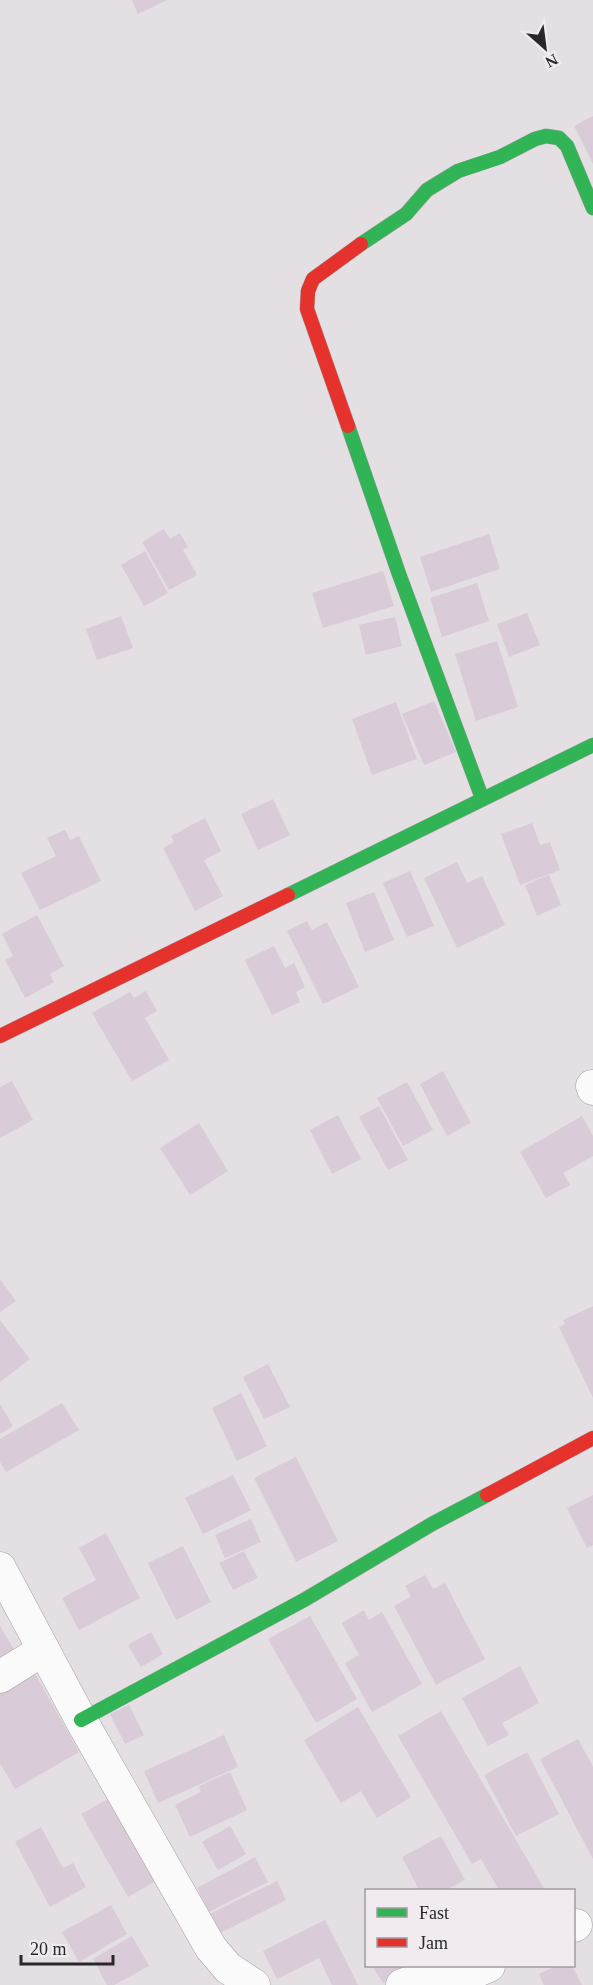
<svg xmlns="http://www.w3.org/2000/svg" width="593" height="1985" font-family="Georgia,serif">
<rect width="100%" height="100%" fill="#e3dfe2"/>
<g fill="#dacbd9">
<polygon points="132,0 167,0 138,14"/>
<polygon points="593,116 593,164 574,126"/>
<polygon points="164,529 170,539 180,533 188,547 183,550 197,575 169,590 142,542"/>
<polygon points="489,534 500,569 431,592 420,557"/>
<polygon points="145,551 168,593 144,606 121,565"/>
<polygon points="383,571 394,606 323,628 312,593"/>
<polygon points="477,583 489,621 442,637 430,598"/>
<polygon points="527,613 540,645 509,657 497,624"/>
<polygon points="121,616 133,648 97,660 86,629"/>
<polygon points="395,617 402,646 366,655 359,625"/>
<polygon points="497,641 518,707 476,721 455,654"/>
<polygon points="434,701 456,752 424,765 402,714"/>
<polygon points="396,702 417,759 372,775 352,719"/>
<polygon points="273,799 290,835 258,850 241,814"/>
<polygon points="205,818 221,851 204,860 223,896 195,911 163,848 174,842 171,836"/>
<polygon points="532,823 540,845 550,842 560,870 520,885 501,834"/>
<polygon points="65,830 70,840 79,836 101,881 40,910 21,873 56,856 47,838"/>
<polygon points="457,862 467,883 482,876 505,925 457,948 424,878"/>
<polygon points="410,871 434,926 407,937 383,883"/>
<polygon points="549,875 561,905 537,916 525,885"/>
<polygon points="374,892 394,940 365,952 346,903"/>
<polygon points="37,915 64,966 50,974 54,982 25,998 5,960 13,956 2,934"/>
<polygon points="307,921 312,930 327,922 359,987 323,1004 287,931"/>
<polygon points="274,946 285,968 294,963 305,987 296,992 300,1002 272,1015 245,960"/>
<polygon points="146,991 157,1011 145,1018 169,1060 132,1081 92,1013 130,992 134,998"/>
<polygon points="443,1071 471,1123 447,1136 420,1084"/>
<polygon points="12,1081 33,1120 0,1138 0,1087"/>
<polygon points="407,1082 433,1130 403,1146 377,1098"/>
<polygon points="379,1106 408,1160 388,1170 359,1117"/>
<polygon points="338,1115 361,1159 332,1174 310,1130"/>
<polygon points="582,1116 593,1136 593,1156 563,1173 570,1185 546,1198 520,1152"/>
<polygon points="199,1123 228,1171 190,1195 160,1148"/>
<polygon points="0,1279 16,1301 0,1312"/>
<polygon points="593,1306 593,1398 559,1327 565,1324 563,1320"/>
<polygon points="0,1320 30,1359 0,1382"/>
<polygon points="268,1364 290,1407 264,1419 243,1377"/>
<polygon points="241,1393 267,1446 237,1461 212,1408"/>
<polygon points="62,1403 79,1430 6,1472 0,1462 0,1439"/>
<polygon points="0,1404 13,1426 0,1434"/>
<polygon points="296,1457 338,1541 296,1562 254,1478"/>
<polygon points="233,1475 251,1510 203,1534 185,1498"/>
<polygon points="593,1495 593,1545 587,1548 567,1508"/>
<polygon points="251,1519 261,1542 225,1558 215,1535"/>
<polygon points="106,1533 140,1598 79,1630 62,1598 96,1580 79,1548"/>
<polygon points="183,1546 211,1602 176,1620 148,1563"/>
<polygon points="244,1551 258,1578 233,1590 219,1563"/>
<polygon points="425,1575 433,1589 445,1583 485,1659 436,1685 394,1606 411,1597 405,1586"/>
<polygon points="364,1610 369,1620 382,1612 422,1684 372,1712 345,1663 359,1655 342,1623"/>
<polygon points="310,1616 357,1699 316,1723 268,1639"/>
<polygon points="0,1626 16,1653 0,1663"/>
<polygon points="151,1632 163,1654 141,1667 128,1645"/>
<polygon points="520,1666 539,1703 502,1723 509,1735 488,1746 462,1698"/>
<polygon points="33,1670 79,1752 15,1789 0,1763 0,1689"/>
<polygon points="129,1705 144,1735 125,1744 110,1714"/>
<polygon points="358,1707 411,1797 377,1818 361,1791 341,1803 304,1740"/>
<polygon points="441,1711 545,1890 499,1890 481,1859 472,1864 398,1736"/>
<polygon points="224,1735 238,1767 158,1803 144,1771"/>
<polygon points="578,1739 593,1767 593,1859 540,1759"/>
<polygon points="527,1752 559,1814 516,1836 484,1775"/>
<polygon points="230,1772 247,1810 190,1837 175,1805 201,1792 199,1786"/>
<polygon points="110,1798 156,1881 128,1897 81,1814"/>
<polygon points="230,1826 246,1854 218,1870 202,1842"/>
<polygon points="41,1827 63,1868 73,1863 86,1887 50,1907 15,1842"/>
<polygon points="441,1836 465,1880 446,1890 419,1890 402,1857"/>
<polygon points="255,1857 268,1882 209,1912 197,1888"/>
<polygon points="277,1881 286,1900 218,1934 208,1915"/>
<polygon points="111,1905 127,1934 79,1962 62,1932"/>
<polygon points="325,1920 358,1985 332,1985 319,1958 277,1979 263,1951"/>
<polygon points="132,1936 149,1966 114,1985 107,1985 93,1959"/>
<polygon points="372,1966 409,1966 383,1983"/>
<polygon points="556,1966 572,1966 582,1985 544,1985 539,1974"/>
</g>
<g fill="none" stroke-linecap="round" stroke-linejoin="round">
<g stroke="#a4a2a4" stroke-width="33">
<g id="street">
<polyline points="592,1086 593,1089"/>
<polyline points="0,1568 81,1720 211,1948 228,1968 254,1985"/>
<polyline points="0,1677 43,1650"/>
<polyline points="574,1926 576,1925"/>
<polyline points="402,1985 420,1979 470,1974 489,1966"/>
</g>
</g>
<g stroke="#a4a2a4" stroke-width="15">
<g id="fast">
<polyline points="361,244 406,214 427,190 458,171 500,157 535,139 546,136 559,138 567,146 593,208"/>
<polyline points="348,426 399,574 482,798"/>
<polyline points="288,895 593,745"/>
<polyline points="81,1720 304,1600 432,1524 487,1495"/>
</g>
</g>
<g stroke="#a4a2a4" stroke-width="15">
<g id="jam">
<polyline points="348,426 307,309 308,291 313,279 361,244"/>
<polyline points="0,1036 288,895"/>
<polyline points="487,1495 593,1438"/>
</g>
</g>
<use href="#street" stroke="#fbfafb" stroke-width="32"/>
<use href="#fast" stroke="#30b455" stroke-width="14"/>
<use href="#jam" stroke="#e5322d" stroke-width="14"/>
</g>
<rect x="365" y="1889" width="210" height="78" fill="#f1ebf0" stroke="#a19da0" stroke-width="1.5"/>
<rect x="377" y="1908" width="30" height="9" fill="#30b455" stroke="#a19da0" stroke-width="1.5"/>
<text x="419" y="1919" font-size="18" fill="#292729">Fast</text>
<rect x="377" y="1938" width="30" height="9" fill="#e5322d" stroke="#a19da0" stroke-width="1.5"/>
<text x="419" y="1949" font-size="18" fill="#292729">Jam</text>
<g transform="translate(545 48) rotate(152)" stroke="#f1ebf0" stroke-width="4.5" paint-order="stroke">
<path d="M0-4.5L10 22L0 15L-10 22Z" fill="#292729"/>
<text y="-9" font-size="16" font-weight="bold" text-anchor="middle" fill="#292729">N</text>
</g>
<path d="M21 1955v9h92v-9" fill="none" stroke="#292729" stroke-width="3"/>
<text x="30" y="1955" font-size="18" fill="#292729" stroke="#f1ebf0" stroke-width="4.5" paint-order="stroke">20 m</text>
</svg>
